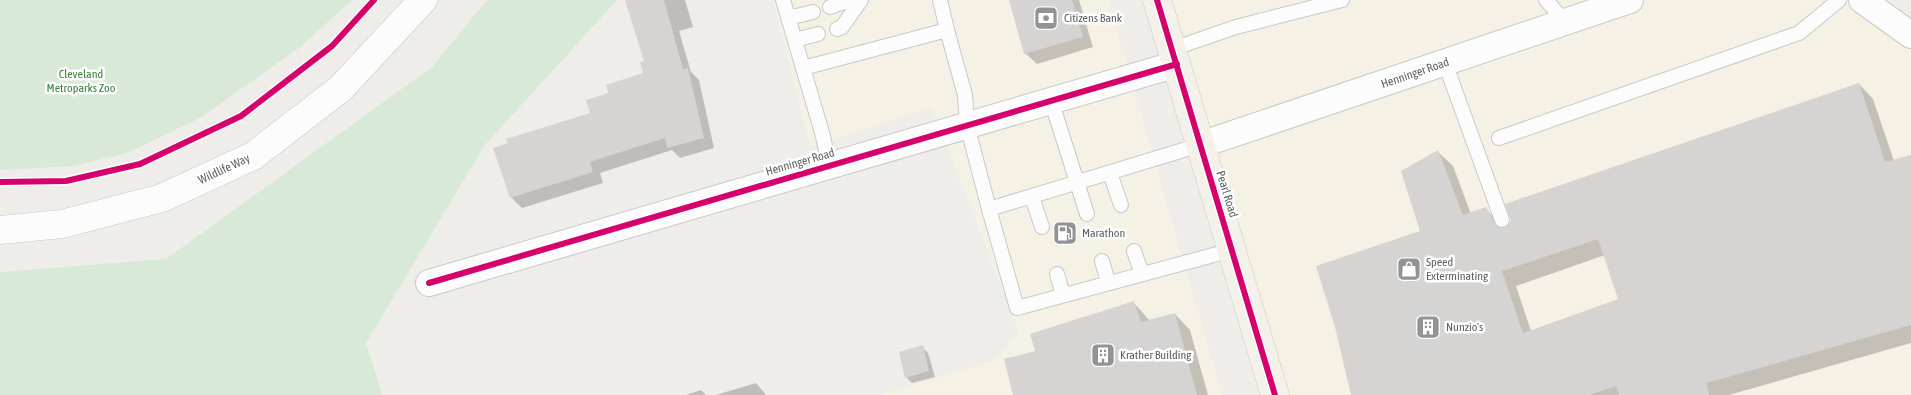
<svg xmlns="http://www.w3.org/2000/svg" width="1911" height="395" font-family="'Asap Condensed',sans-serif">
<rect width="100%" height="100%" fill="#eeedea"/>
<g fill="#f6f1e5">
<polygon points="773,0 1108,0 1222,395 881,395 994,360 1019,332 932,108 810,147"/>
<polygon points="1157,0 1862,0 1911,35 1911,395 1275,395"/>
</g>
<g fill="#d9e9d7">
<polygon points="0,0 352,0 299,48 200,118 127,153 74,166 0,170"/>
<polygon points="487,0 617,0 484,146 366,343 382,395 0,395 0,272 166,259 432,67"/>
</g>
<g fill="#0003" fill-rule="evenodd">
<polygon points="626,0 685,0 693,27 679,31 691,72 699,80 714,148 680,158 672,150 600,173 603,183 522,208 511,197 610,93 645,74 645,62"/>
<polygon points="1010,0 1079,0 1093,47 1037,64 1025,53"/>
<path d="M1859,84L1873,99L1894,161L1911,156V343L1729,395H1353L1421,231L1438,152L1453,166L1471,214L1486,209L1504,229ZM1605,255L1620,300L1531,331L1516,286Z"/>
<polygon points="1134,303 1150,321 1175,314 1190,330 1208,395 1014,395 1037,351"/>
<polygon points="922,347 928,353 935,377 912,383 906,377"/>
<polygon points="756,383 766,395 716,395"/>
<polygon points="701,390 706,395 686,395"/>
</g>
<g fill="#d5d4d2" fill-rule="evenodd">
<polygon points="625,0 664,0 683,69 688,68 704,138 667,148 665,138 590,162 593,172 510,198 493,148 508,143 506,139 590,113 586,100 608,93 606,85 643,73 640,62 644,61"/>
<polygon points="1009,0 1072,0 1083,37 1024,54"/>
<path d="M1859,83L1885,162L1911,155V325L1707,383L1709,395H1619L1616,386L1589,395H1351L1335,327L1316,266L1420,231L1401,171L1438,150L1463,215L1486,207L1496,226L1505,228L1511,221L1505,204ZM1598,239L1618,299L1523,333L1502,271Z"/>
<polygon points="1134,301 1141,322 1175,313 1197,395 1013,395 1004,359 1035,351 1030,334"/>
<polygon points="923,345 929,371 905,378 899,352"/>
</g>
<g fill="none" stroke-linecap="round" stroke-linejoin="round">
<g stroke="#c9c9c9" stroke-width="16">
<g id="service">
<polyline points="783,0 823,136 829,166"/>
<polyline points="940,0 947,30"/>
<polyline points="1546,0 1565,22"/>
<polyline points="830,7 850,0"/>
<polyline points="788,18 813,12"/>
<polyline points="837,29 842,27 861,0"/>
<polyline points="795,40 818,34"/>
<polyline points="1172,49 1236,27 1342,0"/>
<polyline points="1445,63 1502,220"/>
<polyline points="803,68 947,30 965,95 967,125 989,209 1200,145"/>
<polyline points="1051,100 1087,214"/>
<polyline points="1499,138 1799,33 1839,0"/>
<polyline points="1110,173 1121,205"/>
<polyline points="1032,197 1042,227"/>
<polyline points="989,209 1017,308 1232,250"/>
<polyline points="1134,251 1142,274"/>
<polyline points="1102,261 1108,282"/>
<polyline points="1057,274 1063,295"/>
</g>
</g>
<g stroke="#c9c9c9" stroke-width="28">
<g id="minor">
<polyline points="1862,0 1911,35"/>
<polyline points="1200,145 1630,0"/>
<polyline points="429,283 1177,64"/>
</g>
</g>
<g stroke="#c9c9c9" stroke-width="29">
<polyline id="tertiary" points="0,230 62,224 162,198 253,156 340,89 423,0"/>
</g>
<g stroke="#d4cbba" stroke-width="29">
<polyline id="primary" points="1157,0 1275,395"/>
</g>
<use href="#service" stroke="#fcfcfc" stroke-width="14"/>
<use href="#minor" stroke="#fcfcfc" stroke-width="26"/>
<use href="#tertiary" stroke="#fcfcfc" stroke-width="28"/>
<use href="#primary" stroke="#f3f1ea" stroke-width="28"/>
<g stroke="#fff" stroke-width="9">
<g id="cycleway">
<polyline points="1157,0 1275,395"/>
<polyline points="0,182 66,181 140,164 241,116 332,46 374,0"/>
<polyline points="429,283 1177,64"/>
</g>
</g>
<use href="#cycleway" stroke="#d6006c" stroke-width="6"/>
</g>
<defs>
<g id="bank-square" transform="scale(1.25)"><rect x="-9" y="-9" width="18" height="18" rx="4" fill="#919395" stroke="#fff"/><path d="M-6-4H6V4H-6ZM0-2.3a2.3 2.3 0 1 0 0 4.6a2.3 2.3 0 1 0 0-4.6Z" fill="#fff"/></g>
<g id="fuel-square" transform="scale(1.25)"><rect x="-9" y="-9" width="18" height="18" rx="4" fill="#919395" stroke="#fff"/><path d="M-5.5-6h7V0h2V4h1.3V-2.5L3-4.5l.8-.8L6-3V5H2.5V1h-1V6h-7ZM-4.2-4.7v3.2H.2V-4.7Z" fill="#fff"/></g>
<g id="shop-square" transform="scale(1.25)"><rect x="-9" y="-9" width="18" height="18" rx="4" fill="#919395" stroke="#fff"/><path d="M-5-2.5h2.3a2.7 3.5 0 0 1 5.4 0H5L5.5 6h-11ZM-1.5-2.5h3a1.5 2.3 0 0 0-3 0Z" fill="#fff"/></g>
<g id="building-square" transform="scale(1.25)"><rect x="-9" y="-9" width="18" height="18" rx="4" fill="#919395" stroke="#fff"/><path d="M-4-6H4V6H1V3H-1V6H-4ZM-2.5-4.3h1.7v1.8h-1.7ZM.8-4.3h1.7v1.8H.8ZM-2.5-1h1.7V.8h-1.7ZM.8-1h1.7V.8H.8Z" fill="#fff"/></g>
</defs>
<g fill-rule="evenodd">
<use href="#bank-square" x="1046" y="18"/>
<use href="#fuel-square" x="1065" y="233"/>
<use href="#shop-square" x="1409" y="269"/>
<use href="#building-square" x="1428" y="327"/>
<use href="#building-square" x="1103" y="355"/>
</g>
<g text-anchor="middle" stroke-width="5" stroke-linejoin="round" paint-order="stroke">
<g font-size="12" fill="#5f6367" stroke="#fff" text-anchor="start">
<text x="1064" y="22">Citizens Bank</text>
<text x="1082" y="237">Marathon</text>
<text x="1426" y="266">Speed<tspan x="1426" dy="14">Exterminating</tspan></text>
<text x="1446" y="331">Nunzio's</text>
<text x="1120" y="359">Krather Building</text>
</g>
<g font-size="12" fill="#5f6367" stroke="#fff">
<text transform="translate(1415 73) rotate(-19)" y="4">Henninger Road</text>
<text transform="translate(800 162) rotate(-16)" y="4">Henninger Road</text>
<text transform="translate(224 169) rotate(-25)" y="4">Wildlife Way</text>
<text transform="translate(1227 194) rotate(73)" y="4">Pearl Road</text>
</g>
<g font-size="12" fill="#3c803d" stroke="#fff">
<text x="81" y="78">Cleveland<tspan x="81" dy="14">Metroparks Zoo</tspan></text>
</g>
</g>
</svg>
